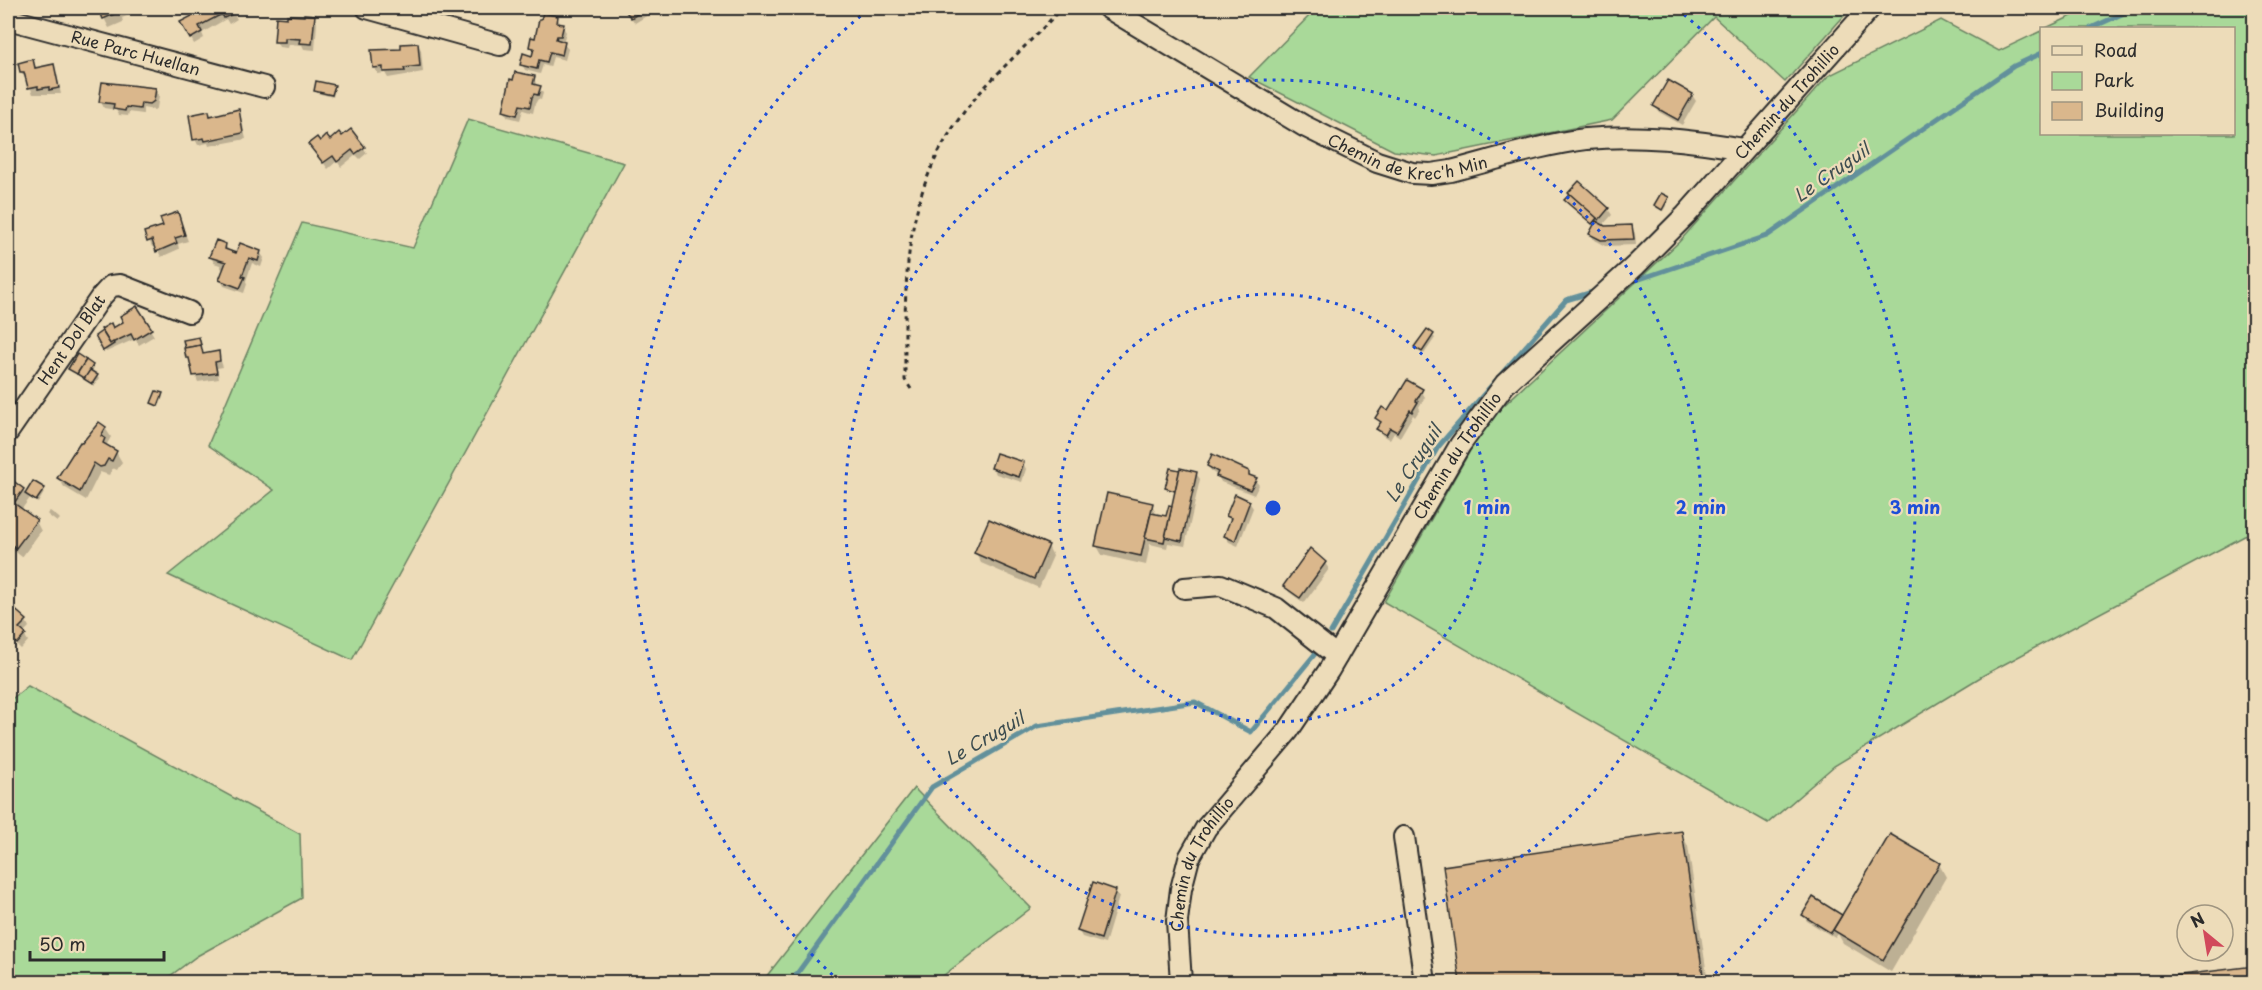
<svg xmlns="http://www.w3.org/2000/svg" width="2262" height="990" font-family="'Playpen Sans',sans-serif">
<rect width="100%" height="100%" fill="#eddcb9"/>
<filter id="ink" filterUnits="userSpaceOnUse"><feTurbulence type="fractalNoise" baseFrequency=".0167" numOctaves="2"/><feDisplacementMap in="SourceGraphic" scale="12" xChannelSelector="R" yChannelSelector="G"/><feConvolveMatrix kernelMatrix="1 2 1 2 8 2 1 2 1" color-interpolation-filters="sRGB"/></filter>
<g filter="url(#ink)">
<g fill="#a9d999" stroke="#6a8262" stroke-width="1.5">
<polygon points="1317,8 1851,8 1785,82 1714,17 1612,120 1436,156 1394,151 1249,77"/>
<polygon points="2089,8 2254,8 2254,531 1984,675 1834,766 1768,823 1384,602 1487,421 1679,242 1828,76 1941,20 1999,51 2041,31 2042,134 2234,134 2234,28 2046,28"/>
<polygon points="468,119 624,163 352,660 168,575 274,490 208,445 302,223 413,248"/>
<polygon points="28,686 300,834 302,898 197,956 162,982 8,982 8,702"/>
<polygon points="914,788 1031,908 935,982 762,982"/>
</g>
<g fill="#0003">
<polygon points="99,8 147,8 149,12 139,15 137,12 122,18 123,22 109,28"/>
<polygon points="189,8 230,8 237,19 229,24 226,19 202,33 204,38 194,44 183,23 194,16"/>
<polygon points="624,8 663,8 664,10 658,14 656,10 635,23"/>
<polygon points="314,16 317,23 315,50 304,49 302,45 288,44 287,48 279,47 276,41"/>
<polygon points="557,18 566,32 563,43 568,49 565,60 553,57 550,67 543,65 540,74 525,70 522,64 533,57 534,52 531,46"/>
<polygon points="418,44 421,50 423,72 388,78 385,73 378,74 374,68"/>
<polygon points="33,61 37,69 53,66 56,72 61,94 33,94 27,78 25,78 21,72"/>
<polygon points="534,78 537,87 543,93 541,100 538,99 535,104 533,113 523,110 520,120 508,117 504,111"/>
<polygon points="1669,82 1692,95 1696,101 1682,125 1659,112 1655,106"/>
<polygon points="334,86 335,89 333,97 317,93 316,90"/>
<polygon points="155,89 159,96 157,108 154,110 143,108 143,114 129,112 128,116 119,115 116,110 104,108 101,102"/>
<polygon points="238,111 241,117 246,139 209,146 208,143 198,145 195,139 209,113 211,117"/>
<polygon points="329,142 363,147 367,153 360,159 356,155 341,167 337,161 328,169 314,150 319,143"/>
<polygon points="1571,195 1608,209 1612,215 1602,226 1631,227 1635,233 1636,245 1605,246 1594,240 1591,234 1595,227 1568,203"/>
<polygon points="1668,198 1669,201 1663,211 1657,208 1656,205"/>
<polygon points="177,213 188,241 178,244 179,249 161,257 156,246 152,247 146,233 165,227"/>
<polygon points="225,245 230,252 237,255 260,252 264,258 261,267 252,263 246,281 247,284 244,293 224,286 221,280 225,270 221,268 220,265 214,263 211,257"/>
<polygon points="137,308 154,336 139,345 135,339 106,352 97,337 125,322"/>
<polygon points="1427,331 1435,338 1424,354 1416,347"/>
<polygon points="201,347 204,356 218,353 223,367 217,368 219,379 198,382 188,358"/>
<polygon points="92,366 94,368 91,372 99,378 94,386 70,369"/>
<polygon points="1421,390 1425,397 1419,407 1420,409 1415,417 1413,415 1400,437 1394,433 1390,440 1382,435 1378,429 1381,425 1377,418"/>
<polygon points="162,394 163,397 159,407 154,405 152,403"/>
<polygon points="105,428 111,437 107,444 109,448 116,452 122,462 117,470 113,468 109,475 100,472 86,500 64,487 59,478"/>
<polygon points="1023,463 1026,469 1022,482 996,474 993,468"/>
<polygon points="1208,466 1248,472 1259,485 1254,495 1221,482 1218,476 1212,472"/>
<polygon points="1196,473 1200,479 1185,546 1168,543 1167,548 1150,544 1146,565 1102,555 1097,546 1152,504 1157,516 1167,518 1173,507 1176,492 1168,490 1167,488"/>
<polygon points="8,479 23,490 26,495 34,483 45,491 38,503 30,498 21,510 36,521 41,531 22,557 8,546"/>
<polygon points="1249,502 1253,508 1238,546 1229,542 1225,536 1231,521 1228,516"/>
<polygon points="50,511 58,517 60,519 57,522 49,516 47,514"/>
<polygon points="1048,546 1053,556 1039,588 981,563 976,553"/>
<polygon points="1325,563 1329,569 1304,603 1289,592 1285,586"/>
<polygon points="11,608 26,621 29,627 23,633 28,641 21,649 15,643 9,651 8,612"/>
<polygon points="1681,833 1688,846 1708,982 1462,982 1445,868"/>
<polygon points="1939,864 1946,877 1891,972 1843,943 1838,934 1835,938 1807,921 1803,915 1843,917"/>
<polygon points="1115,891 1119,897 1105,944 1082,937 1078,930"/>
<polygon points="2254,967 2254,982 2142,981"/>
</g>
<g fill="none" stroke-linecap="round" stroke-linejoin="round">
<g stroke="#62909b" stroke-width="5">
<polyline points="2091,28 2135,8"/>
<polyline points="1628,283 1767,236 2014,66 2042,53"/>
<polyline points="1331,632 1438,447 1566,300 1596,291"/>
<polyline points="791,982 932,787 1037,726 1195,702 1251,732 1319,649"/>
</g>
</g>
<g fill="#dab78c" stroke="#2b2b2b" stroke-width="1.5">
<polygon points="98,8 118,8 119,12 103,19"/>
<polygon points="188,8 232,8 235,13 224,18 222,14 199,26 202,32 190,39 180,22 192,16"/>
<polygon points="623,8 647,8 631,18"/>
<polygon points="543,13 558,16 557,23 564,24 561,36 557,36 556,39 565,42 562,55 550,52 547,62 539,60 537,69 520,65 523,53 532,56 534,48 529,47 531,37 535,38 539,19 541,19"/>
<polygon points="304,14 315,15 312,44 299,43 300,39 285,38 285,42 274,42 276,17 287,18 287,15 304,16"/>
<polygon points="418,43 420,66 404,68 405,71 383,72 383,67 373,68 371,50 401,49 401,44"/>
<polygon points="33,59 35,68 54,64 59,88 49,90 49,87 38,89 38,86 28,88 24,72 20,72 18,63"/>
<polygon points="515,72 535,76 533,84 541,86 538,95 534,94 532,97 530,107 520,105 517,115 503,111 510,79 513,80"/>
<polygon points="1668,80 1693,94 1678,120 1653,106"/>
<polygon points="316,81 335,85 332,95 314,91"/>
<polygon points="102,82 156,88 154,101 150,104 141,103 140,109 126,107 125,111 113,109 114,104 99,102"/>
<polygon points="239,109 243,133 205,141 204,138 193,140 189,115 209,111 210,116"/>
<polygon points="351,129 365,147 355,154 352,150 337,162 333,156 323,163 308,144 317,137 320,141 326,135 330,140 339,132 342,136"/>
<polygon points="1579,181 1609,208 1599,220 1568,193"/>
<polygon points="1661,193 1669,197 1662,210 1654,205"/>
<polygon points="1570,194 1597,218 1592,224 1564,200"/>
<polygon points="178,212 185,235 175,238 177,243 156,252 152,240 147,242 144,232 163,226 160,218"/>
<polygon points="1596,221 1605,226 1632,225 1634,239 1601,240 1589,234"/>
<polygon points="216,240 226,244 225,249 236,253 240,243 261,251 258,261 249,258 242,276 245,277 240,288 219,280 226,262 209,257"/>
<polygon points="137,306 152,329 134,340 131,334 110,344 101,329 111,323 113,328 123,322 120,316"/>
<polygon points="1427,329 1434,334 1422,352 1414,347"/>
<polygon points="102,331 110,344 113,342 114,344 103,351 95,336"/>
<polygon points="199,337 201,345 185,348 183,340"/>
<polygon points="201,345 203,354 219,351 220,361 215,362 217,373 193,376 189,358 186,358 184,348"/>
<polygon points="77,354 86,360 77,374 68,369"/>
<polygon points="86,360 93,365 85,379 77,374"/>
<polygon points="90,370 98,375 92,384 84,379"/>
<polygon points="1407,380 1423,389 1416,401 1418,402 1412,412 1410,410 1397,432 1390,428 1386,435 1376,429 1381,422 1375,418 1382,407 1388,411"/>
<polygon points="156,391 163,393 158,406 151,403"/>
<polygon points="99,422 106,427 101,436 105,438 103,443 117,451 112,461 108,459 104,466 100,467 94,463 80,492 57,478 80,442 82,443"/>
<polygon points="996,453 1024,462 1019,477 991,468"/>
<polygon points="1212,454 1249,471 1249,475 1257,478 1250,490 1216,476 1218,472 1207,466"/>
<polygon points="1170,468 1180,470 1175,491 1165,488"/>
<polygon points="1180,468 1197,472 1182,541 1165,537"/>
<polygon points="8,477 24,489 14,503 37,520 16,548 8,542"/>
<polygon points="33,481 45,488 36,501 25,494"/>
<polygon points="1107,493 1153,503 1141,556 1095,546"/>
<polygon points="1235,494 1250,501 1235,541 1224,536 1231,518 1226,516"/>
<polygon points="1169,505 1172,506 1164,542 1145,538 1151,513 1166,516"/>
<polygon points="989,519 1049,545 1034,579 974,553"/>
<polygon points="1310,548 1326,562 1300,598 1283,586"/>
<polygon points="11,606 27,620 19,628 26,634 17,644 11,638 8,642 8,610"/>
<polygon points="1682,831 1704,982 1460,982 1443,866"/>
<polygon points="1890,834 1940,863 1883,960 1833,930"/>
<polygon points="1093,882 1116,890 1101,939 1077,931"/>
<polygon points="1813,897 1842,915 1831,933 1802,915"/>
<polygon points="2254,966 2254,982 2141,982 2141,980"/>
</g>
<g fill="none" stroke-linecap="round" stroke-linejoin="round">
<g stroke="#2b2b2b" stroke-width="24">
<g id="minor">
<polyline points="367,8 500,45"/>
<path id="s1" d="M1108,8L1304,126L1377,162L1412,173L1431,174L1451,171C1494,160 1543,144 1586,139C1639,134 1691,140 1743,149"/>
<path id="s2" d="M8,19L264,87"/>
<path id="s3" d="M8,432L101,297L111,286L120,285L189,312"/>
<polyline points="1184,588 1221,585 1276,608 1337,656"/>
<polyline points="1404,837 1425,982"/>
<path id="s4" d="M1181,982L1177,921L1181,889L1189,858L1206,828L1288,731L1329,670L1460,445L1505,384L1636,265L1686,215L1870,8"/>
</g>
</g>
<g stroke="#2b2b2b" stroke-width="3" stroke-dasharray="4.5 4.5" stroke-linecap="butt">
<path d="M911,389L905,380C905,291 901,209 951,131C980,84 1026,49 1061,8"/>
<polyline points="8,968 23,982"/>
</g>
<use href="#minor" stroke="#eddcb9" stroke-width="20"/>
</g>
</g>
<g fill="none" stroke="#1d4ed8" stroke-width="3" stroke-dasharray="3 6">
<circle cx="1273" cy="508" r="214"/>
<circle cx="1273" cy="508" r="428"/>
<path d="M839 981A642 642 0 0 1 869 9M1677 9A642 642 0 0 1 1707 981"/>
</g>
<g text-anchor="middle" stroke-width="4.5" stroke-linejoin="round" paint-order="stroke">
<g font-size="16" fill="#2b2b2b" stroke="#eddcb9">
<text dy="6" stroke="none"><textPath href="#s2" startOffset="132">Rue Parc Huellan</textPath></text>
<text dy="6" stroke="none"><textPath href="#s4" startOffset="1096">Chemin du Trohillio</textPath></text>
<text dy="6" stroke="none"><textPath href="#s1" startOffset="340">Chemin de Krec'h Min</textPath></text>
<text dy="6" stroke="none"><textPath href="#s3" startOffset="112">Hent Dol Blat</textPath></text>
<text dy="6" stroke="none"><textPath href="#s4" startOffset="610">Chemin du Trohillio</textPath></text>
<text dy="6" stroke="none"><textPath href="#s4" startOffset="124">Chemin du Trohillio</textPath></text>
</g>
<g font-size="18" font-style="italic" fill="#3d4d50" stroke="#eddcb9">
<text transform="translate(1832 173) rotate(-35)" y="6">Le Cruguil</text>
<text transform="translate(1414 464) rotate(-57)" y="6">Le Cruguil</text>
<text transform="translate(985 739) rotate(-30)" y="6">Le Cruguil</text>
</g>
</g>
<circle cx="1273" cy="508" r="9" fill="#1d4ed8" stroke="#eddcb9" stroke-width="3"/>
<g font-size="18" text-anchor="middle" font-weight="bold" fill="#1d4ed8" stroke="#eddcb9" stroke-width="4.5" stroke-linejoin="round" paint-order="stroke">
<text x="1487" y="514">1 min</text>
<text x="1701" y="514">2 min</text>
<text x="1915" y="514">3 min</text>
</g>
<rect width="2262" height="990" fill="none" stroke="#eddcb9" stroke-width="30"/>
<rect x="15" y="15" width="2232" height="960" fill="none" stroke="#2b2b2b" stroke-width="2" filter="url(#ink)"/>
<rect x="2040" y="27" width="195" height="108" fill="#eddcb9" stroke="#9f9580" stroke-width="1.5"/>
<rect x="2052" y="46" width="30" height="9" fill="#eddcb9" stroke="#9f9580" stroke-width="1.5"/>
<text x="2094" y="57" font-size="18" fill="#2b2b2b">Road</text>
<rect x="2052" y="72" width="30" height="18" fill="#a9d999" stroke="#9f9580" stroke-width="1.5"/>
<text x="2094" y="87" font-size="18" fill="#2b2b2b">Park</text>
<rect x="2052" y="102" width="30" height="18" fill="#dab78c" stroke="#9f9580" stroke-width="1.5"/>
<text x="2094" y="117" font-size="18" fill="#2b2b2b">Building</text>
<g transform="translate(2205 933) rotate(330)"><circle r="28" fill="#eddcb9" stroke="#9f9580" stroke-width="1.5"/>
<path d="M0-4.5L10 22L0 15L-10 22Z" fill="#d1495b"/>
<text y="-9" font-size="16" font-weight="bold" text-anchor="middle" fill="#2b2b2b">N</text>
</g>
<path d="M30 951v9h134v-9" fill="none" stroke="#2b2b2b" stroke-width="3"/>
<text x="39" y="951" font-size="18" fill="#2b2b2b" stroke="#eddcb9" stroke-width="4.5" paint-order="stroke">50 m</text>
</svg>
